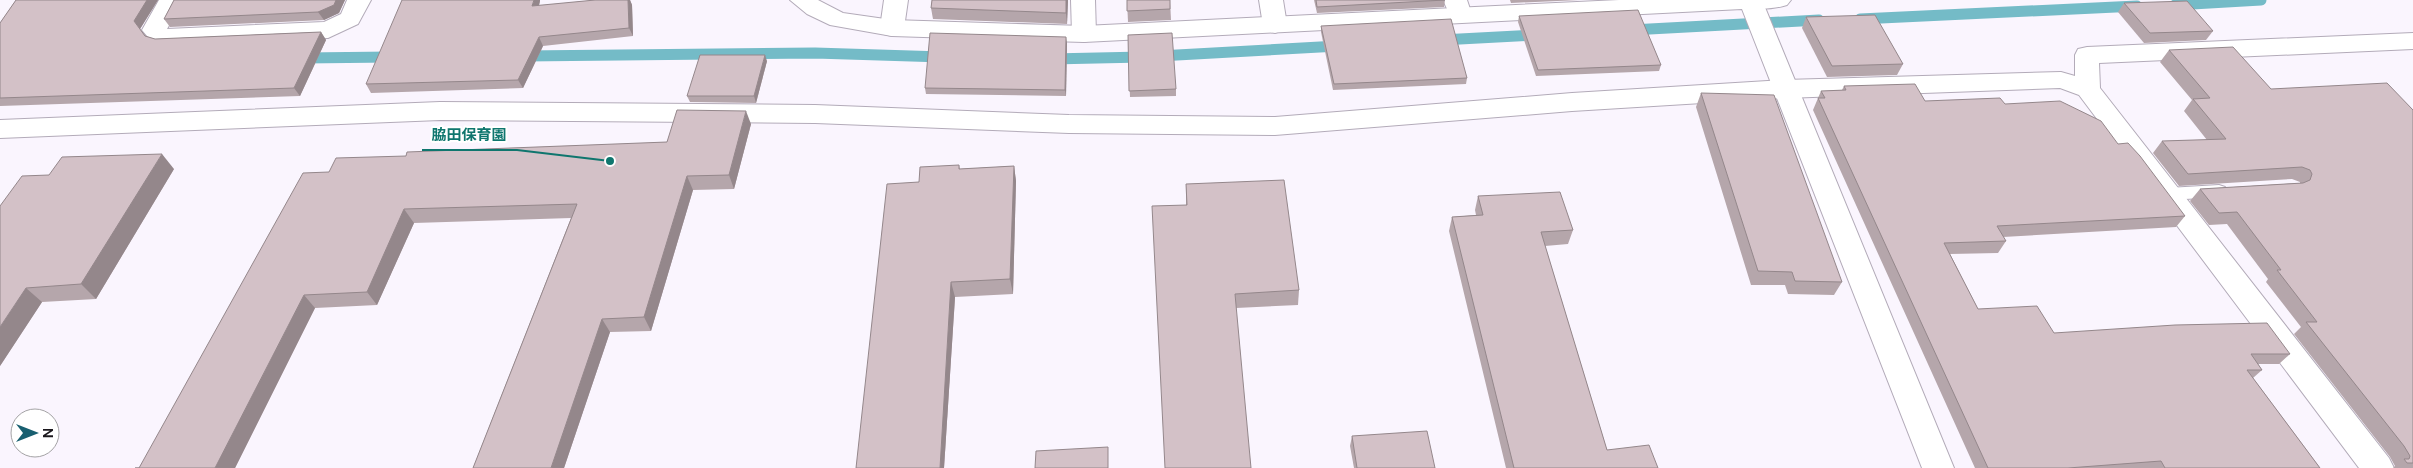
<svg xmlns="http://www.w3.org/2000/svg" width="2413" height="468" font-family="'DM Sans','Noto Sans JP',sans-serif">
<rect width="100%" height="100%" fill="#faf5fe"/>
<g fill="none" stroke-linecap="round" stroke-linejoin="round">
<g stroke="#74bbc7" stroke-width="11">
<polyline points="2175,5 2261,0"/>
<polyline points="1860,19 2137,6"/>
<polyline points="1631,30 1819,20"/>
<polyline points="1441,40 1537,35"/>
<polyline points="524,56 815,53 943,57"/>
<polyline points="1159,56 1338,46"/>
<polyline points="304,58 391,57"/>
<polyline points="1051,59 1143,57"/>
</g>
<g stroke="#b3abb9" stroke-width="2">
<polygon id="service" points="2219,185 2225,187 2228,191 2225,195 2219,197 2168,200 2162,198 2159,194 2162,190 2168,188"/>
</g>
<g stroke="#b3abb9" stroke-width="2">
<g id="minor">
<polygon points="159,0 183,0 167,29 324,22 341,14 347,0 371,0 358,24 328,38 161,45 153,43 142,30"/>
<polygon points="884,0 908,0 904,28 900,34 892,36 884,34 880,28"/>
<polygon points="1071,0 1095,0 1096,34 1092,40 1084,42 1076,40 1072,34"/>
<polygon points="1259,0 1283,0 1287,25 1283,30 1275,33 1267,30 1263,25"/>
<polygon points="1443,0 1467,0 1472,15 1468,20 1460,23 1452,20"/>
<path d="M1740,0H1791L1787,5C1773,9 1757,10 1743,6Z"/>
<polygon points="2413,33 2413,49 2099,63 2100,88 2389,458 2394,468 2359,468 2079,95 2060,88 1785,98 1572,111 1275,135 1069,133 815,123 440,120 0,138 0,120 440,102 815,105 1069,115 1275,117 1572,93 1785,80 2061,72 2075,76 2075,55 2078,49 2087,47"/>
</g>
</g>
<g stroke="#b3abb9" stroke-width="2">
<polygon id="tertiary" points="790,0 818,0 843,13 892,20 1084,26 1619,0 1762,0 1954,468 1922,468 1742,9 1084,42 892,36 830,25 807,14"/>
</g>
<use href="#service" fill="#fff" fill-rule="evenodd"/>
<use href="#minor" fill="#fff" fill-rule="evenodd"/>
<use href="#tertiary" fill="#fff" fill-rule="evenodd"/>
</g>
<g fill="#b5a6ab">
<polygon points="16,0 158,0 140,29 146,36 155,39 321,32 326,40 300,96 0,106 0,23"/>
<polygon points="174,0 345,0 339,13 324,20 170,27 164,19"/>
<polygon points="595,0 630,0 632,5 633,36 543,46 523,88 371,93 366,84 540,1 539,6"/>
<polygon points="932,0 1068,0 1067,24 933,19 931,8"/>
<polygon points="1127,0 1170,0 1171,20 1128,22"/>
<polygon points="1314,0 1445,0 1444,7 1317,13"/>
<polygon points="1510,0 1580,0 1511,3"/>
<polygon points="2124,3 2213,31 2206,40 2144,43 2118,12"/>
<polygon points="1519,16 1661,65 1659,71 1536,76 1518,22"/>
<polygon points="1806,17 1903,64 1897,75 1827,77 1802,28"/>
<polygon points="1321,26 1467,78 1466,84 1333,90 1321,32"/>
<polygon points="1128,35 1176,89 1176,96 1130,97"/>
<polygon points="1067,43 1066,96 926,94 925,88"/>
<polygon points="2169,50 2271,89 2413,110 2413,468 2393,468 2395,466 2390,457 2294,334 2301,327 2266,282 2268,279 2227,224 2209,225 2190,201 2200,189 2300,183 2300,182 2292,179 2179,186 2153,153 2162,141 2207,140 2184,111 2192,100 2160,62"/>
<polygon points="767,61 756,103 690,102 687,96"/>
<polygon points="1844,86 1925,101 2005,104 2118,144 2185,216 2176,227 2003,237 2006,241 1998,253 1950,254 1978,309 2054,333 2290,354 2279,364 2258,364 2262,370 2253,378 2320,468 1975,468 1813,110 1821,91 1842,90"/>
<polygon points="1701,93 1842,282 1834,295 1788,294 1785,285 1751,285 1696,107"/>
<polygon points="751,124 734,189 693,190 651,331 610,332 564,468 473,468 571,218 414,223 377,305 315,308 235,468 135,468 139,468 329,172 406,156 667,142"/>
<polygon points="959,165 960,169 1014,166 1016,181 1013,294 955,297 944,468 856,468 919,182"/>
<polygon points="174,169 96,299 42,302 0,366 49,175"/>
<polygon points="1186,184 1299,290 1298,305 1236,308 1186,205"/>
<polygon points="1478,196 1573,230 1568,244 1545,246 1607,450 1658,468 1506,468 1449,231 1452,217 1476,215 1475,210"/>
<polygon points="1352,436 1435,468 1354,468 1350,446"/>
</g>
<g fill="#94878b">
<polygon points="147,0 158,0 140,29 134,21"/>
<polygon points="336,0 345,0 339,13 324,20 318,12"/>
<polygon points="534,0 540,0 540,1 536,15 532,6"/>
<polygon points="628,0 630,0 632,5 633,36 629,28"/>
<polygon points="1066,0 1068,0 1067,24 1066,13"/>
<polygon points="321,32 326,40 300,96 294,88"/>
<polygon points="539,37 543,46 523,88 518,80"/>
<polygon points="1066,37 1067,43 1066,96 1065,90"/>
<polygon points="765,55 767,61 756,103 754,96"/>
<polygon points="746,111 751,124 734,189 729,175"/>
<polygon points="162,154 174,169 96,299 81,284"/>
<polygon points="1014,166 1016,181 1013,294 1010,279"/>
<polygon points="687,176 693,190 651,331 644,317"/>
<polygon points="404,209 414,223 377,305 367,292"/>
<polygon points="951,282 955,297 944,468 940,468"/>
<polygon points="26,288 42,302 0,366 0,327"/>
<polygon points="304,295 315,308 235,468 215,468"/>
<polygon points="602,319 610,332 564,468 551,468"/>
</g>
<g fill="#d3c1c7" stroke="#94878b">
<polygon points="16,0 147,0 134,21 145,36 155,39 321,32 294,88 0,98 0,23"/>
<polygon points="174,0 336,0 334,5 318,12 164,19"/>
<polygon points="402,0 534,0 532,6 595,0 628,0 629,28 539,37 518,80 366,84"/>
<polygon points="932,0 1066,0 1066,13 931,8"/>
<polygon points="1127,0 1170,0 1170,9 1127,11"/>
<polygon points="1316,0 1445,0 1317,7"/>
<polygon points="2187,1 2213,31 2150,33 2124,3"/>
<polygon points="1638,10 1661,65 1538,70 1519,16"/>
<polygon points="1875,15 1903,64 1832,66 1806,17"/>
<polygon points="1451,19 1467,78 1334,84 1321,26"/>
<polygon points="930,33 1066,37 1065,90 925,88"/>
<polygon points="1172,33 1176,89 1129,91 1128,35"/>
<polygon points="2233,47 2271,89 2387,83 2413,110 2413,463 2407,463 2404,459 2409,459 2410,456 2404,446 2306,322 2317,322 2277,270 2281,270 2237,212 2219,213 2200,189 2303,183 2310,180 2312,174 2310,170 2302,167 2188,174 2162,141 2226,139 2193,99 2210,98 2169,50"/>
<polygon points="700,55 765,55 754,96 687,96"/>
<polygon points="1915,84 1925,101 2000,98 2005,104 2060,101 2101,121 2118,144 2128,143 2140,156 2185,216 1997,226 2006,241 1944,243 1978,309 2037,306 2054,333 2175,325 2267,323 2290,354 2251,354 2262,370 2247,370 2320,468 2165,468 2161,461 2068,468 1988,468 1818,98 1825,98 1821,91 1846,90 1844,86"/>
<polygon points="1701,93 1774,95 1842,282 1795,281 1792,272 1758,271"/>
<polygon points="677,110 746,111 729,175 687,176 644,317 602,319 551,468 473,468 577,204 404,209 367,292 304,295 215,468 135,468 139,468 303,173 329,172 336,158 406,156 407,152 667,142"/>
<polygon points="162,154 81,284 26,288 0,327 0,206 22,176 49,175 62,157"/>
<polygon points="959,165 959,169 1014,166 1010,279 951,282 940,468 856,468 887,184 919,182 920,167"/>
<polygon points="1284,180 1299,290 1235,294 1251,468 1165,468 1152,206 1187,205 1186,184"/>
<polygon points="1560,192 1573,230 1541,232 1607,450 1649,445 1658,468 1514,468 1452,217 1483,215 1478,196"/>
<polygon points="1427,431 1435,468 1357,468 1352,436"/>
<polygon points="1108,447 1108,468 1035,468 1036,451"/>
</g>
<path fill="none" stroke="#0f766e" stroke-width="2" d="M610 161L517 150H422"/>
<circle fill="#0f766e" stroke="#fff" stroke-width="2" cx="610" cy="161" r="5"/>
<g font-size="15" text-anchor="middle" font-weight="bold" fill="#0f766e" stroke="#fff" stroke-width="4" stroke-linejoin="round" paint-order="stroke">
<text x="469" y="140">脇田保育園</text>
</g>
<g transform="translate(35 433) rotate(90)"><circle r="24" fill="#ffffff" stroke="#a4a3a5"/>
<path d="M0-4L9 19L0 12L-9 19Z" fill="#185f70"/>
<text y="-8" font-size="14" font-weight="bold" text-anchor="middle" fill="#1b181d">N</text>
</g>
</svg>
